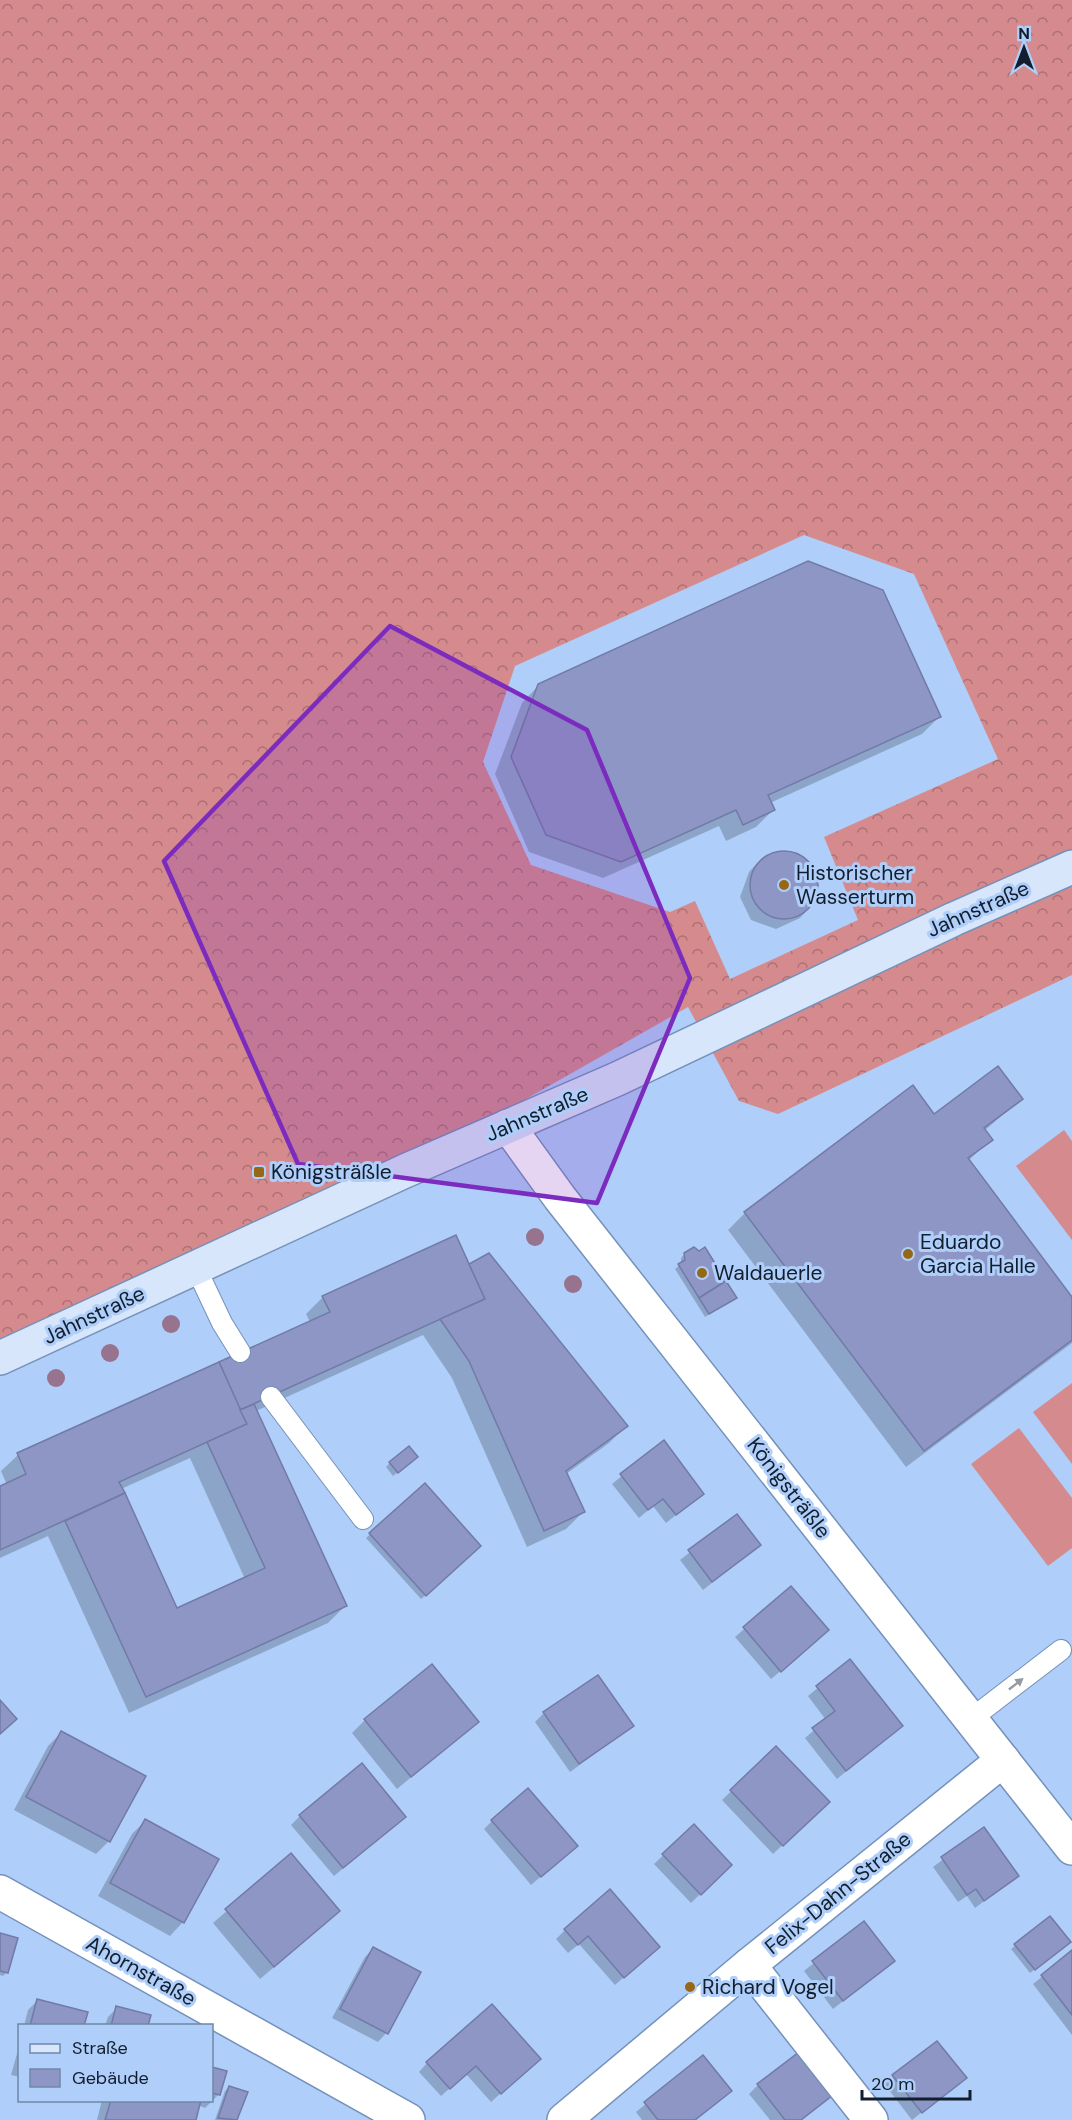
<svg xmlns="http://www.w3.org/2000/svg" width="1072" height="2120" font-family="'DM Sans',sans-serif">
<defs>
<pattern id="forest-crowns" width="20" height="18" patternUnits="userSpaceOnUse" patternTransform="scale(1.5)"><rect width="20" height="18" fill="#d58a8e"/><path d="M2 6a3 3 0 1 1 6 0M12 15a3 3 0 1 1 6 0" fill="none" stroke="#ab7074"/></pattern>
</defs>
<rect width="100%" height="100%" fill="#afcef9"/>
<g fill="#d58a8e">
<polygon points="1064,1130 1072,1141 1072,1240 1016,1166"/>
<polygon points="1072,1383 1072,1464 1033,1412"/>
<polygon points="1019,1428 1072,1498 1072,1548 1048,1566 971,1464"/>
</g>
<path fill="url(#forest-crowns)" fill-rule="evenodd" d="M0,0H1072V975L778,1114L739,1101L688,1007L482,1124L0,1339ZM804,535L914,574L998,759L824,837L858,920L730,979L695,901L670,912L531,865L483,762L515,666Z"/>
<g fill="#0003" fill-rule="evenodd">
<polygon points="539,685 939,717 922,734 770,803 773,810 756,827 726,841 719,826 603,878 529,852 495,774 522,703"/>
<polygon points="782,851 807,860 818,884 809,908 800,918 776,929 751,920 740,897 749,872 758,862"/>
<polygon points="1021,1099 984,1131 991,1139 968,1161 1072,1299 1072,1343 906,1467 728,1230 745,1213 934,1116"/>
<polygon points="685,1254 735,1297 705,1317 675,1269 681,1264 681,1258"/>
<path d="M469,1266L626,1426L609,1443L566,1474L583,1512L566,1529L527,1547L452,1378L423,1335L256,1411L345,1606L328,1623L129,1713L48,1536L0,1558V1488L7,1485L1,1471L18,1455L310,1322L306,1314L323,1297ZM190,1458L245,1579L177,1610L121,1489Z"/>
<polygon points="664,1442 702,1494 666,1523 653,1506 639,1518 612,1484"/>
<polygon points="412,1461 393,1476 386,1467 390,1463"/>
<polygon points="425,1485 479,1546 421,1599 366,1538"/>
<polygon points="736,1516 750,1553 703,1590 680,1560"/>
<polygon points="791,1588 819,1639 771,1679 735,1637"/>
<polygon points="850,1661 901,1726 837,1779 805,1738 826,1720 808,1696"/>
<polygon points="544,1713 633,1726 570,1772 535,1722"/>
<polygon points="365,1720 477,1722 397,1789 352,1733"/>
<polygon points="62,1732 109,1841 96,1854 14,1810 48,1746"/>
<polygon points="776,1748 828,1802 773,1854 722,1800"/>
<polygon points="300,1816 395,1825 334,1876 291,1825"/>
<polygon points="145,1821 183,1922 170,1936 98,1896 132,1834"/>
<polygon points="492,1821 567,1854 531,1885 484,1829"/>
<polygon points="694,1826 730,1865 691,1903 654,1864"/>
<polygon points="984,1829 1017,1876 975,1908 967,1896 958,1902 933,1867"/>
<polygon points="291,1855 325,1924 260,1979 213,1923"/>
<polygon points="1050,1918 1065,1946 1030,1973 1011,1949"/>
<polygon points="863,1923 893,1961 833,2009 804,1971"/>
<polygon points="565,1930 658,1946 615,1985 579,1944 568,1953 556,1939"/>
<polygon points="0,1935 7,1972 3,1976 0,1975"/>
<polygon points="374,1948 419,1972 386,2033 378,2042 332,2018 365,1957"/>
<polygon points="1072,1952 1072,2035 1033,1984"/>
<polygon points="37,2001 83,2026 24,2026 28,2010"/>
<polygon points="117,2008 147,2026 105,2026 108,2017"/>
<polygon points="20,2043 20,2077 11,2075"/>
<polygon points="703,2057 730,2091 696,2120 642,2120 636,2112"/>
<polygon points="427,2063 530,2067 491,2102 466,2074 441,2096 419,2072"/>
<polygon points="212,2069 225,2072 219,2094 205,2108 198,2105 194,2120 97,2120 102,2100 212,2100"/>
<polygon points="893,2076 965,2078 912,2120 885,2085"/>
<polygon points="758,2085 831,2095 801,2120 770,2120 749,2094"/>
<polygon points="229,2087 246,2093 236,2120 215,2120 225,2091"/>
</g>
<g fill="#8d96c4" stroke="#727aa7" stroke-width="1.5">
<polygon points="808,561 883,590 941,717 768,795 775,810 743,825 736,810 621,862 546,835 511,757 538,684"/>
<circle cx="784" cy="885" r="34"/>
<polygon points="998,1066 1023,1099 984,1128 993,1140 968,1158 1072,1297 1072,1340 924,1451 744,1212 913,1085 934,1114"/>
<polygon points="456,1235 485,1299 240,1410 219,1362 330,1312 322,1296"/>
<polygon points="694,1247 699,1251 705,1247 726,1281 699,1298 678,1264 685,1260 684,1253"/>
<polygon points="489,1253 628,1426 566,1471 585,1512 544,1531 469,1361 440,1319 485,1299 469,1264"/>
<polygon points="726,1281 737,1298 709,1314 699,1298"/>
<polygon points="219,1362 247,1424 119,1482 125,1493 0,1550 0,1486 26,1474 17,1453"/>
<polygon points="254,1404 347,1606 146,1697 65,1521 125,1493 177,1608 265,1568 207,1442 247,1424 240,1410"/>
<polygon points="664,1440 704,1494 676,1515 663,1499 648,1510 620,1474"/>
<polygon points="409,1446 418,1457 398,1473 389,1462"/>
<polygon points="425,1483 481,1546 426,1596 369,1533"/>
<polygon points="737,1514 761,1545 712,1582 688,1550"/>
<polygon points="791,1586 829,1630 781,1672 743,1627"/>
<polygon points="850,1659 903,1726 846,1771 812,1728 835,1711 816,1686"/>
<polygon points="432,1664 479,1722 411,1777 364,1719"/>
<polygon points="598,1675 634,1726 579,1764 543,1712"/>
<polygon points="0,1700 17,1719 0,1734"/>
<polygon points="61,1731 146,1776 110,1842 26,1797"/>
<polygon points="776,1746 830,1802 783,1846 730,1790"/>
<polygon points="362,1763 406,1817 343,1868 299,1815"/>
<polygon points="528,1788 578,1846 541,1877 491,1820"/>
<polygon points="145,1819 219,1859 184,1923 110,1883"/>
<polygon points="694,1824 732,1865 701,1895 662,1854"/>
<polygon points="984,1827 1019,1876 984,1901 976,1889 967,1895 941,1857"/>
<polygon points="291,1853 340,1911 274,1967 225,1909"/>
<polygon points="610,1889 660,1947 624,1978 588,1936 578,1945 564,1929"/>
<polygon points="1050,1916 1071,1942 1035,1970 1014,1944"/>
<polygon points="864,1921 895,1961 843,2001 812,1961"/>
<polygon points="0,1933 18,1938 8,1973 0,1971"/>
<polygon points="373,1947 421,1972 388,2034 340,2009"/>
<polygon points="1072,1950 1072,2015 1041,1975"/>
<polygon points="37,1999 88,2012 84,2026 30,2026"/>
<polygon points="492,2004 541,2059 501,2094 476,2066 450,2089 426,2062"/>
<polygon points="116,2006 151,2015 148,2026 111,2026"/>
<polygon points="937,2041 967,2078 922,2113 892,2075"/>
<polygon points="799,2052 833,2095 801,2120 785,2120 757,2084"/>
<polygon points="703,2055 732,2091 695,2120 658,2120 644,2102"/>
<polygon points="212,2067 227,2071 220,2095 212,2093"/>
<polygon points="229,2086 248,2092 237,2120 218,2118"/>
<polygon points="111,2100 201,2100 196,2120 105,2120"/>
</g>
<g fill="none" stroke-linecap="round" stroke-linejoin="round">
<g stroke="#7491b9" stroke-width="22">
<g id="lane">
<polyline points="196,1268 222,1323 240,1352"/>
<polyline points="271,1397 363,1519"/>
<polyline points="971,1719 1061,1650"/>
</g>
</g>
<g stroke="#7491b9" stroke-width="36">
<g id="street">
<polyline points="508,1126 560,1198 1072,1848"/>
<polyline points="0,1892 408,2120"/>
<polyline points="749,1965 871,2120"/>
<polyline points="564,2120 749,1965 1003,1760"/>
</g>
</g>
<g stroke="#7491b9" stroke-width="36">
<polyline id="secondary" points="0,1358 405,1171 617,1079 954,919 1072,867"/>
</g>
<use href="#lane" stroke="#fff" stroke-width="20"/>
<use href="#street" stroke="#fff" stroke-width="33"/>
<use href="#secondary" stroke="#d7e6fa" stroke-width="33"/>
</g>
<g fill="#97738d">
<circle cx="535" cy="1237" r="9"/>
<circle cx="573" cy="1284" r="9"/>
<circle cx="171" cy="1324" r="9"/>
<circle cx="110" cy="1353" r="9"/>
<circle cx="56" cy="1378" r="9"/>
</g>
<defs><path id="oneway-solid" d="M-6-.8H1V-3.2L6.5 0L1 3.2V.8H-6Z" transform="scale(1.5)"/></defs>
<use fill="#949aa0" href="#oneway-solid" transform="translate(1016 1684) rotate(-38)"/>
<path fill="#7b2cbf" fill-opacity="0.2" stroke="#7b2cbf" stroke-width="4.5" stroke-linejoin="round" d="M390,626L587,730L690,978L597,1203L298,1164L164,861Z"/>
<g fill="#956816" stroke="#afcef9" stroke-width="2">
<circle cx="784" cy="885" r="6"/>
<rect x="253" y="1166" width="12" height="12" rx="3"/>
<circle cx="908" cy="1254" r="6"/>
<circle cx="702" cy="1273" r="6"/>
<circle cx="690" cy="1987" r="6"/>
</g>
<g text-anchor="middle" stroke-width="6" stroke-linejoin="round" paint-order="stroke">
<g font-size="21" fill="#121e2d" stroke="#afcef9" text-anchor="start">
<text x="796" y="880">Historischer<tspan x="796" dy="24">Wasserturm</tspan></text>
<text x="271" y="1179">Königsträßle</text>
<text x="920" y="1249">Eduardo<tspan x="920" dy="24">Garcia Halle</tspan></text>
<text x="714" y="1280">Waldauerle</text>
<text x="702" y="1994">Richard Vogel</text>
</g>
<g font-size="21" fill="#121e2d" stroke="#afcef9">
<text transform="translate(978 909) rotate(-24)" y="7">Jahnstraße</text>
<text transform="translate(537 1114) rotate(-23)" y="7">Jahnstraße</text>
<text transform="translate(94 1315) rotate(-25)" y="7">Jahnstraße</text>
<text transform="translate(789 1488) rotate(52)" y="7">Königsträßle</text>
<text transform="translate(838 1893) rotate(-39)" y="7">Felix-Dahn-Straße</text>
<text transform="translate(141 1971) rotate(29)" y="7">Ahornstraße</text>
</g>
</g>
<rect x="18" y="2024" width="195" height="78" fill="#afcef9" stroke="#7088a7" stroke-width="1.5"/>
<rect x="30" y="2044" width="30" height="9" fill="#d7e6fa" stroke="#7088a7" stroke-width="1.5"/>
<text x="72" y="2054" font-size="18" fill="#121e2d">Straße</text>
<rect x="30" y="2069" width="30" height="18" fill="#8d96c4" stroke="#7088a7" stroke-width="1.5"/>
<text x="72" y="2084" font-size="18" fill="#121e2d">Gebäude</text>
<g transform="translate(1024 48)" stroke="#afcef9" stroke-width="4.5" paint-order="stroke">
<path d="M0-4.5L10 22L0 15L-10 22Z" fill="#121e2d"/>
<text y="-9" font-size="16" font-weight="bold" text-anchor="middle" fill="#121e2d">N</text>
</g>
<path d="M862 2090v9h108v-9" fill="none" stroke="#121e2d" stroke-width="3"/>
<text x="871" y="2090" font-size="18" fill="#121e2d" stroke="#afcef9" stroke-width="4.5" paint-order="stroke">20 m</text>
</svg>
